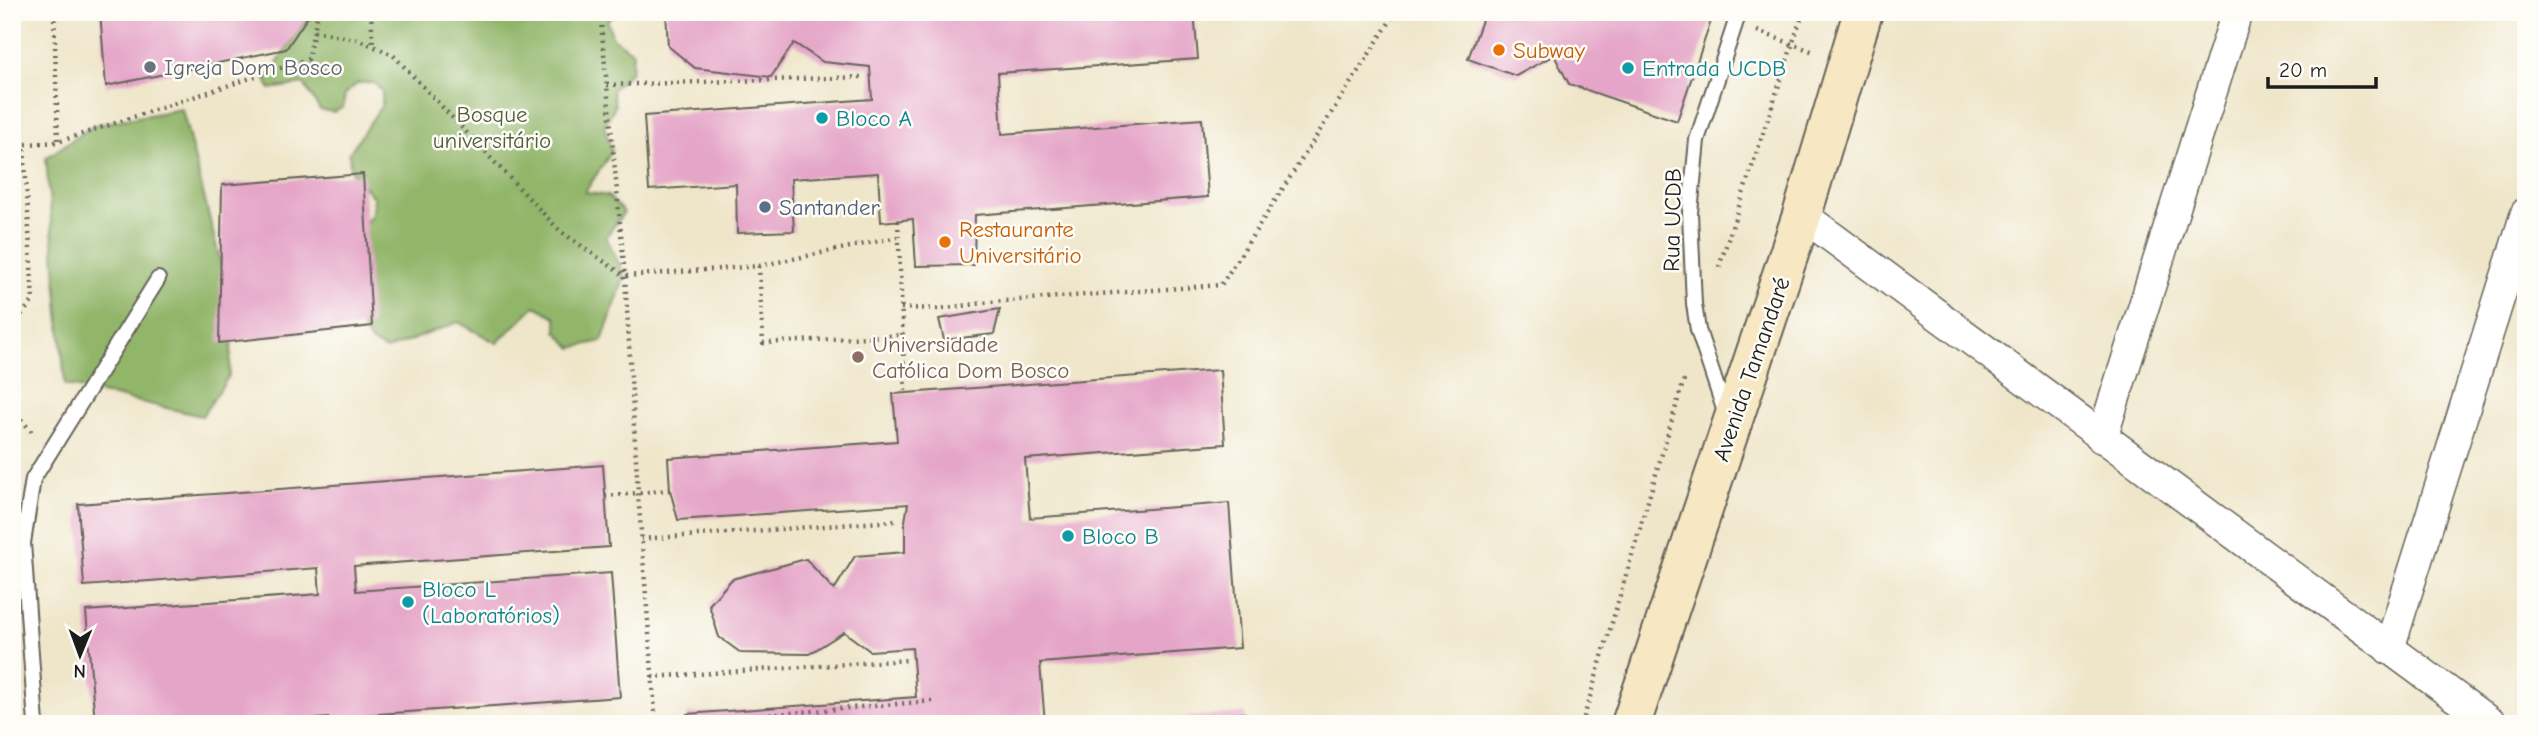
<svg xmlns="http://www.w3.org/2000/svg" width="2538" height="736" font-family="'Comic Neue',sans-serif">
<rect width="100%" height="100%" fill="#fdfcf7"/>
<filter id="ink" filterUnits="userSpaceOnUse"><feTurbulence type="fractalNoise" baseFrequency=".0143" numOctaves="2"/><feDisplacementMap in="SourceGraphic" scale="14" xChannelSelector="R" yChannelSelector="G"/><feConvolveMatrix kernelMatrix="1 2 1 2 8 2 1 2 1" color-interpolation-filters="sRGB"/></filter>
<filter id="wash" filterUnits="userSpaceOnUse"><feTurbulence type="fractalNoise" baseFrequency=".00686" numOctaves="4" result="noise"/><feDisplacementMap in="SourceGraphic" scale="28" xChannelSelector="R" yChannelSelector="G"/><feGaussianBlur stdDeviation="1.57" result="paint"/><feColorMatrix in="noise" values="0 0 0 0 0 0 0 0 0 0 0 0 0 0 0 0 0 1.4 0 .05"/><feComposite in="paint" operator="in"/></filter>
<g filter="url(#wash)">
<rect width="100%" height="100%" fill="#efe6ca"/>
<g fill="#91b569" stroke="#566842" stroke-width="2">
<polygon points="320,12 615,12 607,21 613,38 633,52 631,71 612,90 615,106 604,126 612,151 585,192 608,196 624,212 606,237 625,276 602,341 572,348 556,331 556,317 535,306 497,343 458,322 386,350 371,342 359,321 360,230 372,214 374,198 351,171 349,153 382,105 382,91 374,83 358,83 345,94 343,107 334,112 320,110 304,84 270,89 266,79 304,23"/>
<polygon points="182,109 234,316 229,376 202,416 65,385 46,158 94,125"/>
</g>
<g id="blocks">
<g fill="#e5a5c8">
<polygon points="100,12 311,12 286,49 106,86"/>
<polygon points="666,12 1194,12 1198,59 998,73 1002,134 1202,119 1208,197 975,215 974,265 916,266 913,219 881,222 878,173 791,179 794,231 737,233 736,184 649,190 644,116 872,99 870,67 823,62 794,43 771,77 695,68 668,46"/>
<polygon points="1485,12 1714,12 1677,121 1569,84 1554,55 1516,76 1468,59"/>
<polygon points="363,174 372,326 219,343 222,185"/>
<polygon points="1000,309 994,334 944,340 939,319"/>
<polygon points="1220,370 1225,444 1025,459 1030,518 1229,503 1240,648 1040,663 1045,724 688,724 687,714 916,697 912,648 870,651 844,632 809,654 741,653 719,637 709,605 732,579 806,559 834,590 855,556 905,552 905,521 908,504 678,520 670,490 668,458 897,441 893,394"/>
<polygon points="603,465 609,547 354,566 356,591 611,573 620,697 365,715 366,724 329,724 329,718 245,724 95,724 86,611 320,594 318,568 84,586 78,504"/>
<polygon points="1245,713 1246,724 1126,724 1126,722"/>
</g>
</g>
</g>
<g filter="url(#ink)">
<use href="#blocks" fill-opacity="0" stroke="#666359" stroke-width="2"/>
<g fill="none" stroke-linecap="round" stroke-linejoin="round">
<g stroke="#666359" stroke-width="18">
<g id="lane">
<polyline points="1726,415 1698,330 1694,304 1690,213 1697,140 1739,12"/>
<polyline points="36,724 23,543 33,479 158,279"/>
</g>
</g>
<g stroke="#666359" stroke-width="33">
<g id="street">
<polyline points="1802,215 2492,724"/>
<polyline points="2102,438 2237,12"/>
<polyline points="2389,649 2526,213"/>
</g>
</g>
<g stroke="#666359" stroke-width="42">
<polyline id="secondary" points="1631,724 1802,215 1863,12"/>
</g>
<g stroke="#666359" stroke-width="4.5" stroke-dasharray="2 5" stroke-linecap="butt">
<polyline points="54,12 58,142 308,59 318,12"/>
<polyline points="371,12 373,46"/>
<polyline points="600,12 625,276 638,493 656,724"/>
<polyline points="314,31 357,39 393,55 560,231 625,276 759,266 898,237"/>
<polyline points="1757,31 1814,52"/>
<polyline points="607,85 862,77"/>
<polyline points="12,145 58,142"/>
<polyline points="898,221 905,393"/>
<polyline points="759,266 763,343 902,335"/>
<polyline points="1719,267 1803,12"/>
<polyline points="901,308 939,309 991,302 1221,285 1396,12"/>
<polyline points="12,325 33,301 24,145"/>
<polyline points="12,409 32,432"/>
<polyline points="605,496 670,490"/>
<polyline points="641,539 895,521"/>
<polyline points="652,677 908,660"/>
<polyline points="658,724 933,701"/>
<polyline points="1582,724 1685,376"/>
</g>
<use href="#lane" stroke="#fff" stroke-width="14"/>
<use href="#street" stroke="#fff" stroke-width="30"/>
<use href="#secondary" stroke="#f7e8c3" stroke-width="38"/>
</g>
</g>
<g fill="#e8710a" stroke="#fdfcf7" stroke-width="2.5">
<circle cx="1499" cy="50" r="7"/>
<circle cx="945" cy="242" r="7"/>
</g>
<circle fill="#6b7280" stroke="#fdfcf7" stroke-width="2.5" cx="150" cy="67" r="7"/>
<g fill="#0f9aa8" stroke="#fdfcf7" stroke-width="2.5">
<circle cx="1628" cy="68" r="7"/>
<circle cx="822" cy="118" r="7"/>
<circle cx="1068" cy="536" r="7"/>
<circle cx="408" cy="602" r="7"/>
</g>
<circle fill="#5c6f8a" stroke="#fdfcf7" stroke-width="2.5" cx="765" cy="207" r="7"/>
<circle fill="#8d6e63" stroke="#fdfcf7" stroke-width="2.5" cx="858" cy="357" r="7"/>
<g text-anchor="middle" stroke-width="5" stroke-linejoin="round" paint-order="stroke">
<g font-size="23" fill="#c56008" stroke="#fdfcf7" text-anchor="start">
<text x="1513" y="58">Subway</text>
<text x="959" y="237">Restaurante<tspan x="959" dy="26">Universitário</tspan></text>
</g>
<g font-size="23" fill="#5b616d" stroke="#fdfcf7" text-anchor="start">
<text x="164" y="75">Igreja Dom Bosco</text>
</g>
<g font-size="23" fill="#0d838f" stroke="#fdfcf7" text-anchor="start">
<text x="1642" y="76">Entrada UCDB</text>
<text x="836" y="126">Bloco A</text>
<text x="1082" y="544">Bloco B</text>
<text x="422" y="597">Bloco L<tspan x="422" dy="26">(Laboratórios)</tspan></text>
</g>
<g font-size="23" fill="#525c3d" stroke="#fdfcf7">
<text x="492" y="122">Bosque<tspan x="492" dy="26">universitário</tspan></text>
</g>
<g font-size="23" fill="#4e5e75" stroke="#fdfcf7" text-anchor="start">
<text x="779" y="215">Santander</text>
</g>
<g font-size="23" fill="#1c1c1c" stroke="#fdfcf7">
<text transform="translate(1672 220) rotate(-89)" y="8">Rua UCDB</text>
<text transform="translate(1751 369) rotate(-71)" y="8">Avenida Tamandaré</text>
</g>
<g font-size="23" fill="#785e54" stroke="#fdfcf7" text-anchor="start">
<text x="872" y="352">Universidade<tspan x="872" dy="26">Católica Dom Bosco</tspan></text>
</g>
</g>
<rect width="2538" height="736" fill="none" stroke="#fdfcf7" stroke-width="42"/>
<g transform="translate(80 655) rotate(181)" stroke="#fdfcf7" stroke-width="5" paint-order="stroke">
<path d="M0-5L12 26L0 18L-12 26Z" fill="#1c1c1c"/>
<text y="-10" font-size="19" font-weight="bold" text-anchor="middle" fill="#1c1c1c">N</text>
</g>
<path d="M2268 77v10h108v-10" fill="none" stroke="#1c1c1c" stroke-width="3.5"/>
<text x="2279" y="77" font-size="21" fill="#1c1c1c" stroke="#fdfcf7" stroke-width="5" paint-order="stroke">20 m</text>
</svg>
